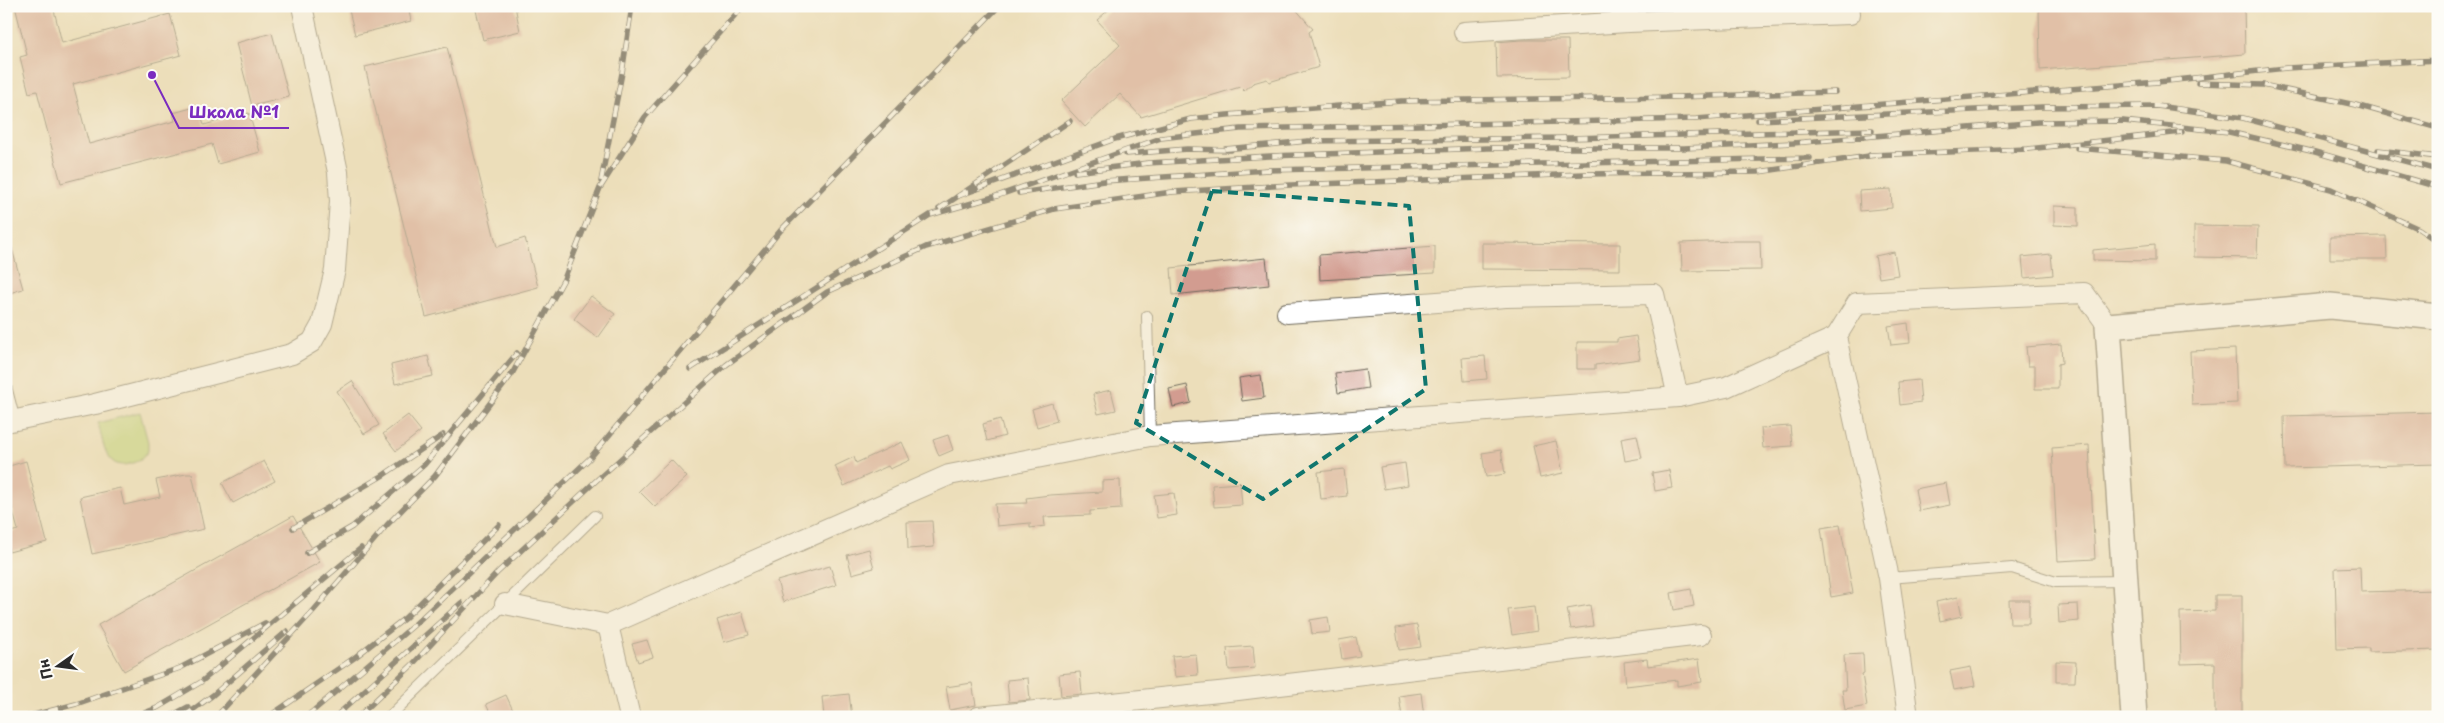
<svg xmlns="http://www.w3.org/2000/svg" width="2444" height="723" font-family="'Playpen Sans',sans-serif">
<rect width="100%" height="100%" fill="#fdfcf7"/>
<filter id="ink" filterUnits="userSpaceOnUse"><feTurbulence type="fractalNoise" baseFrequency=".02" numOctaves="2"/><feDisplacementMap in="SourceGraphic" scale="10" xChannelSelector="R" yChannelSelector="G"/><feConvolveMatrix kernelMatrix="1 2 1 2 8 2 1 2 1" color-interpolation-filters="sRGB"/></filter>
<filter id="wash" filterUnits="userSpaceOnUse"><feTurbulence type="fractalNoise" baseFrequency=".0096" numOctaves="4" result="noise"/><feDisplacementMap in="SourceGraphic" scale="20" xChannelSelector="R" yChannelSelector="G"/><feGaussianBlur stdDeviation="1.12" result="paint"/><feColorMatrix in="noise" values="0 0 0 0 0 0 0 0 0 0 0 0 0 0 0 0 0 1.4 0 .05"/><feComposite in="paint" operator="in"/></filter>
<g filter="url(#wash)">
<rect width="100%" height="100%" fill="#ecdeba"/>
<path fill="#bcd276" stroke="#747e50" d="M140,412L148,442V451C143,458 138,462 129,464C105,471 103,440 98,423Z"/>
<g id="blocks">
<g fill="#d29c90">
<polygon points="15,6 53,6 62,43 170,14 181,55 73,84 89,144 175,121 173,113 199,106 204,125 249,113 260,152 218,164 212,144 61,183 37,91 29,93 20,57 27,55"/>
<polygon points="348,6 408,6 411,21 355,35"/>
<polygon points="475,6 515,6 520,31 483,40"/>
<polygon points="1113,6 1293,6 1313,29 1309,32 1319,67 1269,82 1267,79 1253,83 1244,91 1240,87 1141,117 1120,94 1085,127 1061,101 1120,45 1097,20"/>
<polygon points="2039,6 2244,6 2245,54 2040,70"/>
<polygon points="272,33 289,97 252,106 236,43"/>
<polygon points="1521,40 1568,40 1569,77 1497,78 1496,42"/>
<polygon points="447,47 497,247 525,238 538,287 426,317 365,67"/>
<polygon points="1891,189 1892,208 1860,211 1859,191"/>
<polygon points="2054,206 2078,207 2078,226 2054,225"/>
<polygon points="2194,226 2258,227 2257,258 2194,257"/>
<polygon points="2386,236 2387,259 2330,259 2330,237"/>
<polygon points="1734,241 1760,241 1761,270 1682,271 1681,243"/>
<polygon points="1482,243 1620,244 1620,270 1482,269"/>
<polygon points="2155,244 2155,261 2093,260 2093,250"/>
<polygon points="11,245 23,289 6,294 6,246"/>
<polygon points="1435,246 1435,273 1320,280 1319,255"/>
<polygon points="1894,252 1898,275 1879,278 1875,256"/>
<polygon points="2051,254 2053,275 2024,278 2022,257"/>
<polygon points="1266,258 1269,285 1173,295 1171,268"/>
<polygon points="591,296 615,314 598,338 574,319"/>
<polygon points="1908,323 1910,343 1891,345 1888,326"/>
<polygon points="1636,336 1640,359 1595,365 1595,369 1577,369 1577,342 1617,342 1617,339"/>
<polygon points="2061,344 2062,363 2058,364 2058,389 2035,389 2035,366 2028,366 2026,347"/>
<polygon points="2235,349 2237,403 2192,405 2190,351"/>
<polygon points="428,356 433,376 395,384 391,365"/>
<polygon points="1485,356 1487,379 1464,381 1462,358"/>
<polygon points="1365,369 1368,388 1338,393 1335,373"/>
<polygon points="1261,375 1264,398 1242,401 1239,378"/>
<polygon points="1919,380 1921,402 1900,405 1898,382"/>
<polygon points="352,381 379,425 364,434 337,391"/>
<polygon points="1187,385 1191,403 1173,407 1169,389"/>
<polygon points="1111,390 1116,410 1098,414 1093,394"/>
<polygon points="1052,403 1057,421 1037,427 1032,409"/>
<polygon points="2438,412 2438,464 2285,468 2284,416"/>
<polygon points="408,415 421,431 396,451 383,434"/>
<polygon points="1000,419 1005,436 987,441 983,424"/>
<polygon points="1790,426 1792,446 1763,448 1761,428"/>
<polygon points="948,435 953,450 939,456 933,440"/>
<polygon points="1637,435 1642,458 1625,461 1621,438"/>
<polygon points="1556,441 1563,473 1540,478 1533,446"/>
<polygon points="902,442 910,460 890,469 888,466 844,486 835,466 854,457 856,463"/>
<polygon points="2089,445 2095,559 2058,561 2052,448"/>
<polygon points="1501,450 1505,474 1486,477 1482,453"/>
<polygon points="671,460 687,477 655,507 639,491"/>
<polygon points="26,461 47,542 9,552 6,533 18,530 6,486 6,467"/>
<polygon points="264,461 275,481 233,503 222,483"/>
<polygon points="1405,463 1408,485 1384,489 1380,467"/>
<polygon points="1344,469 1347,496 1321,499 1318,472"/>
<polygon points="1669,470 1672,488 1655,491 1652,473"/>
<polygon points="186,474 192,474 204,529 92,554 80,497 120,488 124,505 160,497 156,480"/>
<polygon points="1120,480 1121,509 1090,511 1090,515 1044,517 1045,526 1030,528 1030,523 997,526 995,504 1027,503 1026,498 1050,495 1102,492 1102,481"/>
<polygon points="1240,483 1242,505 1214,507 1212,485"/>
<polygon points="1946,483 1950,505 1919,511 1915,489"/>
<polygon points="1174,493 1177,515 1157,518 1154,495"/>
<polygon points="293,516 320,562 124,671 98,625"/>
<polygon points="932,521 934,547 908,549 907,522"/>
<polygon points="1840,525 1853,593 1831,597 1821,528"/>
<polygon points="869,549 874,568 852,574 847,555"/>
<polygon points="830,566 836,585 783,602 777,581"/>
<polygon points="2360,567 2361,592 2438,590 2438,650 2369,652 2369,648 2337,649 2335,568"/>
<polygon points="1691,589 1694,606 1674,610 1671,593"/>
<polygon points="2215,595 2242,595 2242,717 2215,717 2215,663 2181,664 2180,612 2215,611"/>
<polygon points="1958,597 1962,616 1940,621 1936,602"/>
<polygon points="2009,600 2029,600 2029,624 2010,624"/>
<polygon points="2078,604 2079,621 2059,623 2058,605"/>
<polygon points="1590,605 1593,626 1571,629 1567,609"/>
<polygon points="1534,607 1537,631 1512,635 1508,610"/>
<polygon points="742,612 749,635 724,642 717,620"/>
<polygon points="1328,617 1330,632 1312,634 1310,620"/>
<polygon points="1417,625 1421,647 1399,650 1396,628"/>
<polygon points="1356,637 1360,656 1342,659 1339,640"/>
<polygon points="647,640 653,657 638,662 632,644"/>
<polygon points="1253,646 1255,668 1229,670 1227,648"/>
<polygon points="1196,654 1198,675 1175,677 1172,656"/>
<polygon points="1863,654 1864,673 1862,674 1867,706 1845,710 1842,690 1846,690 1844,655"/>
<polygon points="1647,659 1648,666 1699,659 1702,682 1677,686 1677,680 1626,686 1624,662"/>
<polygon points="2056,661 2076,662 2075,682 2056,682"/>
<polygon points="1971,667 1975,686 1954,690 1950,671"/>
<polygon points="1080,672 1082,694 1061,696 1059,674"/>
<polygon points="1028,678 1030,700 1009,702 1007,680"/>
<polygon points="972,683 976,705 950,710 946,687"/>
<polygon points="1421,693 1424,717 1402,717 1399,696"/>
<polygon points="849,694 852,717 824,717 822,697"/>
<polygon points="506,695 516,717 492,717 486,704"/>
</g>
</g>
</g>
<g filter="url(#ink)">
<use href="#blocks" fill-opacity="0" stroke="#6f6a5d" stroke-width="1"/>
<g fill="none" stroke-linecap="round" stroke-linejoin="round">
<g stroke="#6f6a5d" stroke-width="12">
<g id="service">
<polyline points="1147,316 1150,436"/>
<polyline points="6,386 15,421"/>
<polyline points="1889,578 2012,568 2056,582 2125,581"/>
<polyline points="389,717 595,516"/>
</g>
</g>
<g stroke="#6f6a5d" stroke-width="22">
<g id="minor">
<polyline points="1464,32 1628,22 1850,14 1849,6"/>
<polyline points="1287,313 1506,297 1654,294 1678,397"/>
<polyline points="1836,337 1889,578 1908,717"/>
<polyline points="6,422 95,404 292,354 312,342 322,324 335,270 340,201 338,172 302,6"/>
<polyline points="505,604 608,625 949,475 1150,436 1678,397 1726,387 1836,337 1857,303 2084,293 2108,326"/>
<polyline points="608,625 630,717"/>
<polyline points="978,717 1238,690 1701,635"/>
</g>
</g>
<g stroke="#6f6a5d" stroke-width="28">
<polyline id="tertiary" points="2134,717 2108,326 2330,306 2438,317"/>
</g>
<use href="#service" stroke="#fff" stroke-width="10"/>
<use href="#minor" stroke="#fff" stroke-width="20"/>
<use href="#tertiary" stroke="#fff" stroke-width="25"/>
<g stroke="#2b2b2b" stroke-width="5.5">
<g id="rail">
<polyline points="2198,83 2263,85 2360,106 2438,128"/>
<polyline points="1758,120 2042,107 2157,106 2243,118 2438,170"/>
<polyline points="2077,148 2226,161 2331,189 2419,229 2438,242"/>
<polyline points="1225,149 1308,141 1570,138 1872,130"/>
<polyline points="2378,150 2438,157"/>
<polyline points="1126,154 1187,149 1231,150"/>
<polyline points="1870,155 2028,149 2182,132"/>
<polyline points="1075,172 1148,163 1270,156 1488,148 1684,148 1793,143 2038,122 2123,121 2229,132 2315,152 2438,187"/>
<polyline points="601,181 622,73 632,6"/>
<polyline points="1019,193 1104,181 1268,170 1810,158"/>
<polyline points="958,196 1115,139 1191,119 1227,115 1401,101 1678,97 1835,92"/>
<polyline points="939,209 1070,121"/>
<polyline points="690,369 930,215 997,196 1161,138 1240,129 1696,119 2158,82 2286,68 2438,60"/>
<polyline points="293,528 382,476 443,435"/>
<polyline points="307,553 352,527 424,465 517,353"/>
<polyline points="26,717 76,704 180,668 265,623"/>
<polyline points="134,717 157,708 201,682 361,548"/>
<polyline points="169,717 188,707"/>
<polyline points="183,717 213,695 287,631"/>
<polyline points="216,717 314,610 387,525 435,476 512,374 564,279 600,188 645,117 743,6"/>
<polyline points="268,717 354,658 405,618 499,525"/>
<polyline points="306,717 413,626 590,458 781,230 999,6"/>
<polyline points="335,717 461,603"/>
<polyline points="358,717 411,666 498,572 599,478 726,365 827,292 926,247 1054,209 1172,192 1291,185 1584,174 1758,172 1876,155"/>
</g>
</g>
<use href="#rail" stroke="#fdfcf7" stroke-width="4" stroke-dasharray="11" stroke-linecap="butt"/>
</g>
</g>
<path d="M0 0H2444V723H0ZM1212,191L1409,206L1426,389L1263,499L1136,423Z" fill="#ecdeba" fill-opacity=".55" fill-rule="evenodd"/>
<path fill="none" stroke="#0f766e" stroke-width="4" stroke-dasharray="10 6" stroke-linejoin="round" d="M1212,191L1409,206L1426,389L1263,499L1136,423Z"/>
<path fill="none" stroke="#7b2cbf" stroke-width="2" d="M152 75L179 128H289"/>
<circle fill="#7b2cbf" stroke="#fdfcf7" stroke-width="2" cx="152" cy="75" r="5"/>
<g font-size="16" text-anchor="middle" font-weight="bold" fill="#7b2cbf" stroke="#fdfcf7" stroke-width="4" stroke-linejoin="round" paint-order="stroke">
<text x="234" y="118">Школа №1</text>
</g>
<rect width="2444" height="723" fill="none" stroke="#fdfcf7" stroke-width="25"/>
<g transform="translate(58 666) rotate(256)" stroke="#fdfcf7" stroke-width="4" paint-order="stroke">
<path d="M0-4L9 19L0 12L-9 19Z" fill="#2b2b2b"/>
<text y="-8" font-size="14" font-weight="bold" text-anchor="middle" fill="#2b2b2b">Пн</text>
</g>
</svg>
